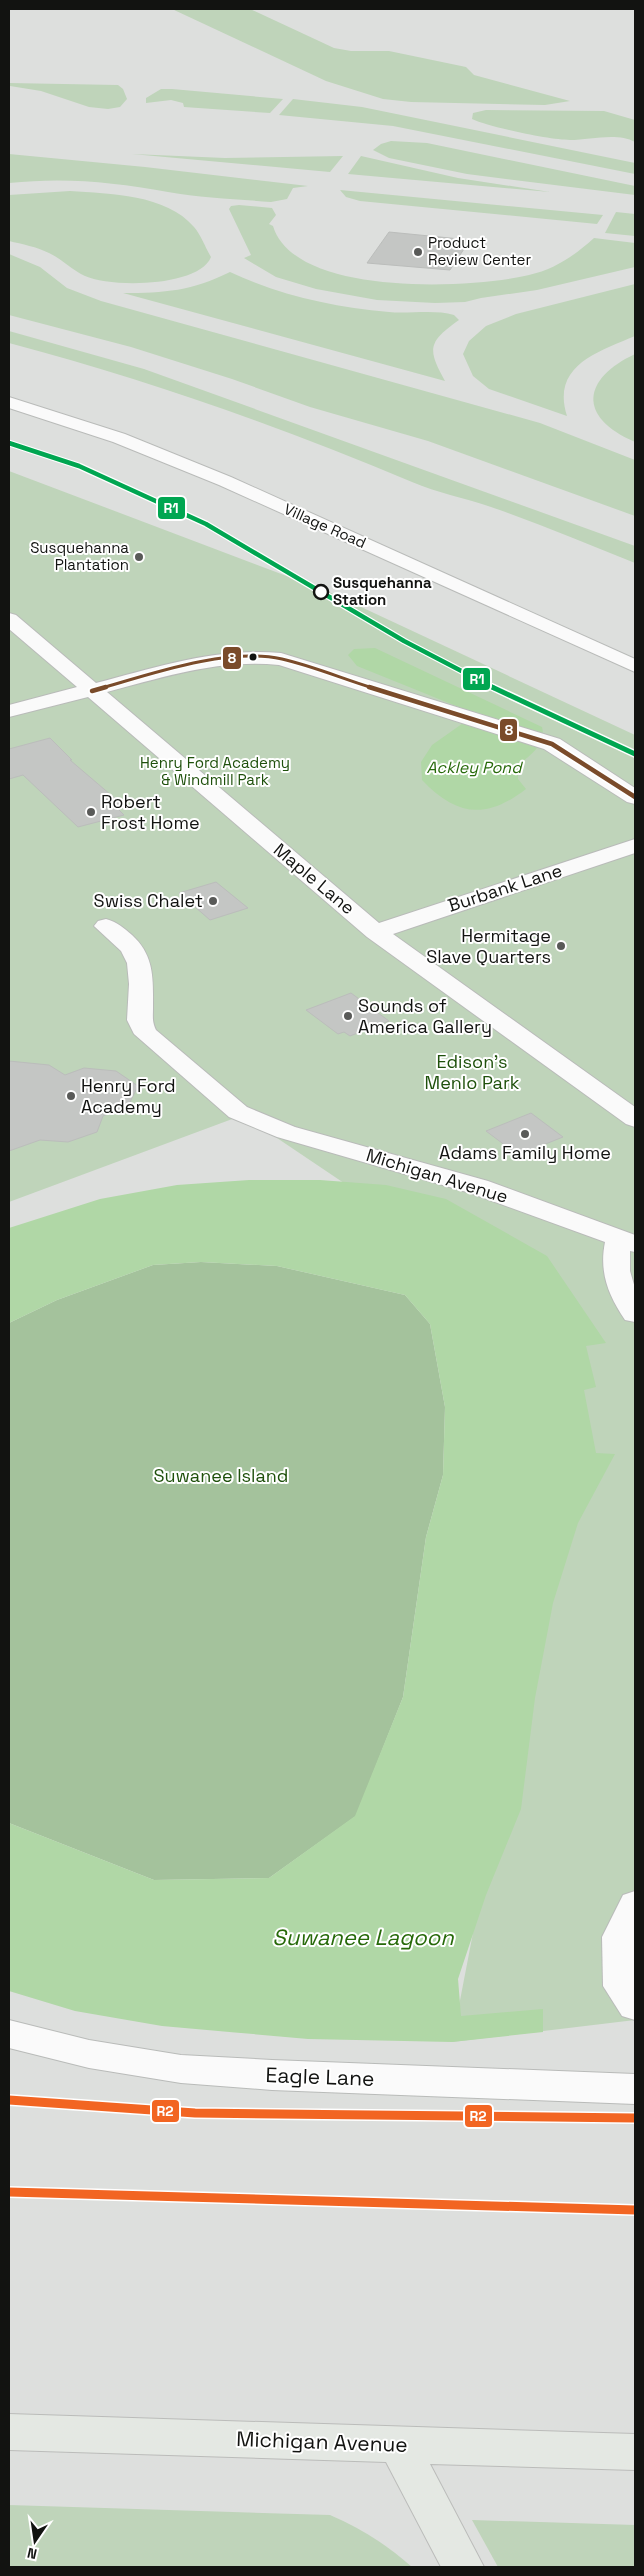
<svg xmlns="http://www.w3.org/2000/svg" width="644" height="2576" font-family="'Space Grotesk',sans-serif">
<rect width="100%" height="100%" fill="#dddfdd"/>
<g fill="#bfd4ba">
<polygon points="172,9 250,9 334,48 351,51 389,51 466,67 474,75 570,101 545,105 411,102 383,99 326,81"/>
<polygon points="9,83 118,85 123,89 127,99 120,107 108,109 89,107 41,91 10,86"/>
<polygon points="161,89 172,89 283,99 270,113 184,107 183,103 171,100 146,103 146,98"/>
<polygon points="293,99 362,107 635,163 635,174 393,126 279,115"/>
<path d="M486,110L604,111L635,120V142C617,132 590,140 570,140C550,140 489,127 472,119L473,113Z"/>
<polygon points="391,141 427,143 635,186 635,195 467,174 389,158 373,150 381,144"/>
<path d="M9,154L145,167L308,186L293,188L287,199L271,202C237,199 201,198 168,192C113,182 65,177 9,183Z"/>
<polygon points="132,154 225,158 343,156 330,172"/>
<polygon points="361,156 458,178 550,192 348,174"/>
<polygon points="340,190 603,215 597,224 360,201 346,197"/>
<path d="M70,191C110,194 166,194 194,227C201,235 205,247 211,257C199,287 111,288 85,276C72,270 62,259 49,253C37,247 22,244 9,241V195Z"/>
<path d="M239,205L272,208L276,215L269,224L273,226C294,297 471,289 529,275C555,269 574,256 594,238L635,243V267L537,290L481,298L465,302L435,303L377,300L316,289L276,277L244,258L251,255L229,209L231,206Z"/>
<polygon points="616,212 635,214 635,236 605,233"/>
<polygon points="9,254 40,267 67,288 101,301 540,423 635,460 635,516 428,441 310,407 232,379 131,347 9,315"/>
<path d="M230,272C281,296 333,307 389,312C409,314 435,309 454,315L459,320C428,342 427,349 445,381L123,293C165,293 192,291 230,272Z"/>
<path d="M635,284V336C597,352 551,366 567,416L489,389L473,376L463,354L469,341L486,326L516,314Z"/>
<path d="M9,331L144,369L635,546V563C587,544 540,524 491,507C465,498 437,493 412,482C281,427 146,379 9,343Z"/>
<path d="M635,354V442C577,417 582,379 635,354Z"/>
<polygon points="9,471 329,592 635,735 635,2020 452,2042 586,1346 243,1115 9,1202"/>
<path d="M9,2505L330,2515C361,2528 387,2545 412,2567H9Z"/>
<polygon points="472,2520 635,2525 635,2567 498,2567"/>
</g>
<polygon fill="#a4c29c" points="201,1262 277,1266 405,1295 430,1324 445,1407 443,1475 426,1537 403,1697 356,1816 269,1878 154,1880 9,1823 9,1323 57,1300 153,1265"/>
<g fill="#b0d7a6">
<path d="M375,648L542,727C547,746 529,754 518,767V779L526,789C486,820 456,816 422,780L421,762L432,745L476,714L357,666L348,655L354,649Z"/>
<polygon points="249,1180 320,1180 386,1185 446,1199 547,1256 606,1343 586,1346 596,1387 584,1390 596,1453 615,1454 578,1523 553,1603 535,1698 521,1809 486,1895 458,1979 461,2016 543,2009 543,2032 452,2042 308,2039 162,2026 75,2011 9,1991 9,1823 154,1880 269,1878 355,1816 403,1697 426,1537 443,1475 445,1407 430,1324 405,1295 277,1266 201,1262 153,1265 57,1300 9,1323 9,1228 100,1199 177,1185"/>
</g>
<g fill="#c4c6c4" stroke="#bbbdbb">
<polygon points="389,232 470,240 450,270 367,263"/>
<polygon points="50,738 72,760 70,760 125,807 118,809 124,815 78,827 23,775 9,779 9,749"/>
<polygon points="216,882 248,908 210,920 179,893"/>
<polygon points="351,993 389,1021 350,1036 344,1032 338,1034 306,1010"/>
<polygon points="9,1061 49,1065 65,1075 84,1068 116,1071 138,1086 128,1106 103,1116 97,1132 68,1142 40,1140 9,1151"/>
<polygon points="531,1113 563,1137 518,1155 486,1131"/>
</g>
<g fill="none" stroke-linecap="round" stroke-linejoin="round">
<g stroke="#b9bbb9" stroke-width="2">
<g id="minor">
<polygon points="9,397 125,434 231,477 635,659 635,672 219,485 113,442 9,408"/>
<path d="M9,613L16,615L96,683C157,667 217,647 281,653L560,739L635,788V804L627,802L544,749L279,665C219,659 164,677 107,692L379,923L635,839V853L393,934L635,1107V1127L626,1124L367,937L88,697L9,717V705L77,687L9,629Z"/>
<path d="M106,919C117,922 124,928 132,935C155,956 153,980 153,1008C153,1018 152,1021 156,1030L247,1107L295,1127L488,1181L635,1235V1252L630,1251V1271L635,1288V1322L625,1320C608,1295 599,1272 605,1242L470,1193L277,1137L229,1117L134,1034L127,1020L129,984L127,963L121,951L94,926L98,921Z"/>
<polygon points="635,1891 635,2020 622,2016 603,1986 602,1937 623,1895"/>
<polygon points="9,2020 89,2040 181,2055 272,2060 635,2074 635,2104 272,2090 181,2083 89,2068 9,2048"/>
</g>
</g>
<g stroke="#bbbcba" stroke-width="2">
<polygon id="major" points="9,2414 635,2434 635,2470 430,2464 484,2567 441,2567 386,2462 9,2450"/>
</g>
<use href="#minor" fill="#fafafa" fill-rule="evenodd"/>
<use href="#major" fill="#e4e8e3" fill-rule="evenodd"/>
<polyline stroke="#bbbcbb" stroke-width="2.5" stroke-dasharray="5 2.5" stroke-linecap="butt" points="9,443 79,466 206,524 404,641 494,688"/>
<polyline stroke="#bbbcbb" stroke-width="3" stroke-dasharray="6 3" stroke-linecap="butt" points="492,687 635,754"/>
<polyline stroke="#bbbcbb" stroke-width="5" stroke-dasharray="10 5" stroke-linecap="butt" points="9,2100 195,2113 635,2118"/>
<g stroke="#fff" stroke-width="5.5">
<path id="bus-1-far1" d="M102,688C153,673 229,647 282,659C313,666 343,679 373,688"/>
</g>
<g stroke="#fff" stroke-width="8">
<g id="bus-1">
<polyline points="369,687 552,744 635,797"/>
<polyline points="92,691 106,687"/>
</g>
</g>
<use href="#bus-1-far1" stroke="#7a4b2a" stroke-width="3"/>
<use href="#bus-1" stroke="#7a4b2a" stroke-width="4.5"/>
<g stroke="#fff" stroke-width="7">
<polyline id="rail-1-far1" points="9,443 79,466 206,524 404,641 494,688"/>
</g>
<g stroke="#fff" stroke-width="8">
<polyline id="rail-1" points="492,687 635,754"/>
</g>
<g stroke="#fff" stroke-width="12">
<g id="rail-2">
<polyline points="9,2100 195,2113 635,2118"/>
<polyline points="9,2192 635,2210"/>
</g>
</g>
<use href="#rail-1-far1" stroke="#00a651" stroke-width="4.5"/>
<use href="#rail-1" stroke="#00a651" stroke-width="5"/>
<use href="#rail-2" stroke="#f26522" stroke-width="9"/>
</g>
<g fill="#595a58" stroke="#fff" stroke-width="2">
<circle cx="418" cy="252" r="5"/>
<circle cx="139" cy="557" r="5"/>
<circle cx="91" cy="812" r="5"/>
<circle cx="213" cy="901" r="5"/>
<circle cx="561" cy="946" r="5"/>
<circle cx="348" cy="1016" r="5"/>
<circle cx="71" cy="1096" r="5"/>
<circle cx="525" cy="1134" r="5"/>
</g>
<circle fill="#fff" stroke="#121311" stroke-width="2.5" cx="321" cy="592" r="7"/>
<circle fill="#121311" stroke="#fff" stroke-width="2" cx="253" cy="657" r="4.5"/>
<g text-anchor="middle" stroke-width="4" stroke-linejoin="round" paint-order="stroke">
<g font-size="15" fill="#121311" stroke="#fff" text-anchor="start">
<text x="428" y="248">Product<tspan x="428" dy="17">Review Center</tspan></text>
<text x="129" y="553" text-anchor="end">Susquehanna<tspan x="129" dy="17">Plantation</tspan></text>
</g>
<g font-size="15" fill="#121311" stroke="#fff">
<text transform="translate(325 526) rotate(24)" y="5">Village Road</text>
</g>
<g font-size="15" font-weight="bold" fill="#121311" stroke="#fff" text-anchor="start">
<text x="333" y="588">Susquehanna<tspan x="333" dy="17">Station</tspan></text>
</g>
<g font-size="15" fill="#1e500b" stroke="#fff">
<text x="215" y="768">Henry Ford Academy<tspan x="215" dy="17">&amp; Windmill Park</tspan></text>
</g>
<g font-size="16" font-style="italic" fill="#266909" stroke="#fff">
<text x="474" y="773">Ackley Pond</text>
</g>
<g font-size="18" fill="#121311" stroke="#fff" text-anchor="start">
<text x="101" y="808">Robert<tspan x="101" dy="21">Frost Home</tspan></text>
<text x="203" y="907" text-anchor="end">Swiss Chalet</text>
<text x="551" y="942" text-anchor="end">Hermitage<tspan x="551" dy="21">Slave Quarters</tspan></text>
<text x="358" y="1012">Sounds of<tspan x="358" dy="21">America Gallery</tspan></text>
<text x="81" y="1092">Henry Ford<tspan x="81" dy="21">Academy</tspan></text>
<text x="525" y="1159" text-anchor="middle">Adams Family Home</text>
</g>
<g font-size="18" fill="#121311" stroke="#fff">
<text transform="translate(314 879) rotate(40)" y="6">Maple Lane</text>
<text transform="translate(505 888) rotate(-18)" y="6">Burbank Lane</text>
<text transform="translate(437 1176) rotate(17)" y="6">Michigan Avenue</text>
</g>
<g font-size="18" fill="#1e500b" stroke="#fff">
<text x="472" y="1068">Edison's<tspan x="472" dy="21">Menlo Park</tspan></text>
<text x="221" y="1482">Suwanee Island</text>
</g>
<g font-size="21" fill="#121311" stroke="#fff">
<text transform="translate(320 2077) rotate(2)" y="7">Eagle Lane</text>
<text transform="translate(322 2442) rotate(2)" y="7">Michigan Avenue</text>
</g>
<g font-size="22" font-style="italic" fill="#266909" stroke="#fff">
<text x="363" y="1945">Suwanee Lagoon</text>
</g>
</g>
<g stroke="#fff" stroke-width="2">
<rect x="157" y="496" width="29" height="24" rx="5" fill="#00a651"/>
<rect x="222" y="646" width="20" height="24" rx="5" fill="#7a4b2a"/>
<rect x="462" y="667" width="29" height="24" rx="5" fill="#00a651"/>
<rect x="499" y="718" width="19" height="24" rx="5" fill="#7a4b2a"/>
<rect x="151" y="2099" width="29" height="24" rx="5" fill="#f26522"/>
<rect x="464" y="2104" width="29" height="24" rx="5" fill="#f26522"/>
</g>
<g font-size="14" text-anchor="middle" font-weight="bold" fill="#fff">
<text x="171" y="513">R1</text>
<text x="232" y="663">8</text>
<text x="477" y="684">R1</text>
<text x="509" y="735">8</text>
<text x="165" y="2116">R2</text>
<text x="478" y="2121">R2</text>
</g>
<rect width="644" height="2576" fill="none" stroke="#121311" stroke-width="20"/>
<g transform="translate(35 2541) rotate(193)" stroke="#ffffff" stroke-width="4" paint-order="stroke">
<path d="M0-4L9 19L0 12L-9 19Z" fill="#121311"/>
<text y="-8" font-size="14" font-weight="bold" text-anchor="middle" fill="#121311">N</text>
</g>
</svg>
